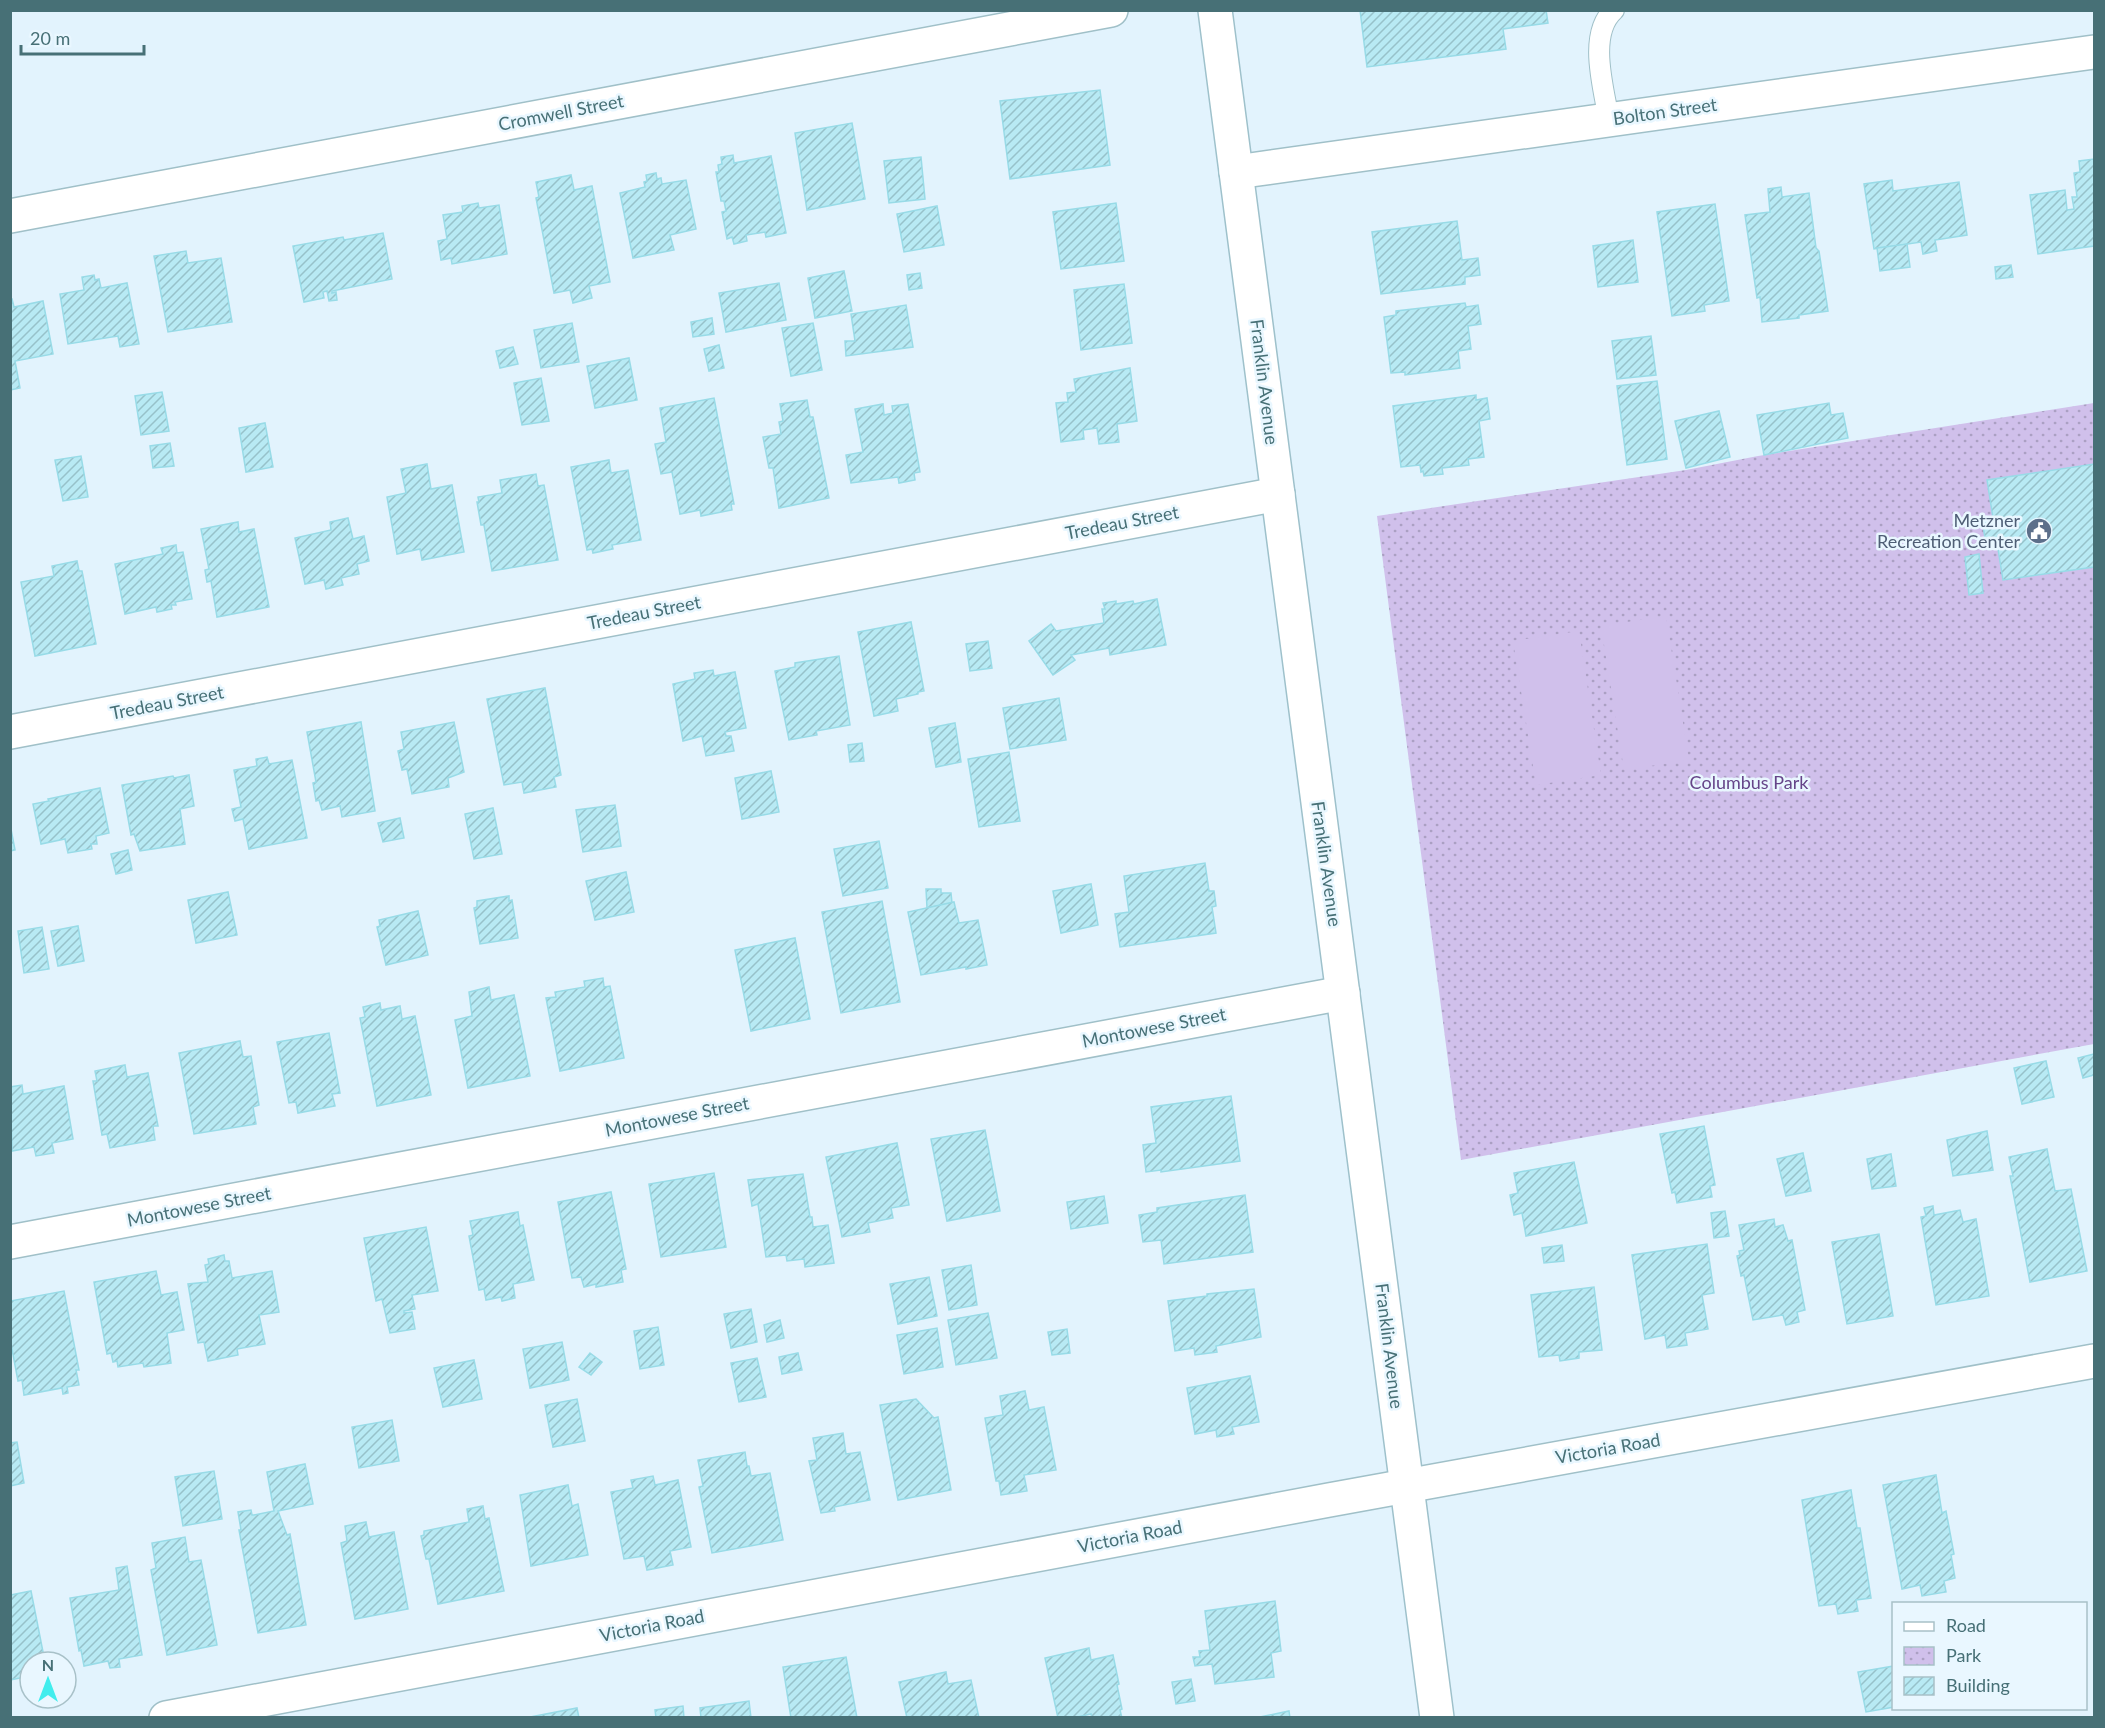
<svg xmlns="http://www.w3.org/2000/svg" width="2105" height="1728" font-family="Lato,sans-serif">
<defs>
<pattern id="park-dots" width="8" height="8" patternUnits="userSpaceOnUse" patternTransform="scale(1.5)"><rect width="8" height="8" fill="#d0c0eb"/><path d="M2 2h.1M6 6h.1" fill="none" stroke="#aba0c3" stroke-width="1.8" stroke-linecap="round"/></pattern>
<pattern id="building-hatch" width="6" height="6" patternUnits="userSpaceOnUse" patternTransform="scale(1.5)"><rect width="6" height="6" fill="#b8eaf4"/><path d="M-1 1l2-2M0 6l6-6M5 7l2-2" fill="none" stroke="#97c2ca"/></pattern>
</defs>
<rect width="100%" height="100%" fill="#e2f3fd"/>
<polygon fill="url(#park-dots)" points="2094,403 2094,1044 1461,1160 1377,516 1686,470 1758,456"/>
<g fill="#d0c0eb">
<polygon points="1666,616 1689,760 1624,770 1601,626"/>
<polygon points="1579,631 1601,775 1536,785 1513,641"/>
</g>
<g fill="url(#building-hatch)" stroke="#98dbe7" stroke-width="1.5">
<polygon points="1360,10 1546,10 1548,23 1503,29 1506,49 1367,67"/>
<polygon points="1100,90 1110,165 1010,179 1000,101"/>
<polygon points="852,123 865,199 807,210 795,133"/>
<polygon points="733,155 734,163 771,156 786,233 766,237 765,232 746,235 747,241 734,244 732,237 727,239 722,212 726,211 724,201 721,201 716,172 719,172 718,165 722,164 721,157"/>
<polygon points="921,157 925,199 889,203 884,161"/>
<polygon points="2094,159 2094,246 2038,254 2030,195 2065,190 2067,210 2074,209 2072,197 2077,197 2074,173 2080,172 2079,161"/>
<polygon points="656,173 657,179 661,178 662,184 686,180 696,229 670,235 674,250 633,258 620,193 645,187 644,182 647,181 646,175"/>
<polygon points="571,175 574,190 592,186 610,282 589,286 592,298 573,303 570,290 554,293 536,198 539,197 536,182"/>
<polygon points="1892,180 1893,191 1959,182 1967,235 1935,240 1937,251 1923,254 1921,242 1874,249 1864,184"/>
<polygon points="1781,187 1782,197 1809,193 1816,248 1819,251 1828,311 1799,315 1799,318 1762,322 1760,297 1757,298 1745,215 1770,212 1768,189"/>
<polygon points="478,203 479,208 499,205 507,254 452,264 451,258 441,260 438,241 447,239 443,215 463,212 462,206"/>
<polygon points="1116,203 1124,261 1061,269 1053,212"/>
<polygon points="1715,204 1729,301 1704,305 1705,311 1672,316 1657,212"/>
<polygon points="937,206 944,245 904,252 897,214"/>
<polygon points="1457,221 1462,260 1478,258 1480,275 1465,277 1465,284 1381,294 1372,232"/>
<polygon points="383,233 392,279 332,291 332,293 336,292 337,300 329,301 327,291 323,292 324,298 304,302 293,246 343,237 344,240"/>
<polygon points="1633,240 1638,282 1598,287 1593,246"/>
<polygon points="1907,244 1910,267 1880,271 1877,248"/>
<polygon points="186,251 188,263 221,258 232,322 168,332 154,256"/>
<polygon points="2011,265 2013,277 1996,279 1995,267"/>
<polygon points="844,271 852,311 815,318 808,278"/>
<polygon points="920,273 922,288 909,290 907,275"/>
<polygon points="94,275 95,280 99,279 101,288 127,283 139,344 120,347 118,336 68,344 60,294 84,290 82,277"/>
<polygon points="779,283 786,320 726,332 719,293"/>
<polygon points="1124,284 1132,343 1081,350 1074,290"/>
<polygon points="12,299 14,307 43,301 53,354 15,361 20,388 10,390 10,300"/>
<polygon points="1465,303 1466,307 1478,305 1481,324 1468,326 1471,349 1458,351 1460,368 1405,375 1405,372 1391,373 1384,317 1396,315 1396,311"/>
<polygon points="906,305 913,347 846,356 845,341 855,341 851,314"/>
<polygon points="712,318 714,334 693,337 691,322"/>
<polygon points="572,323 579,362 541,368 534,330"/>
<polygon points="813,323 822,370 791,376 782,328"/>
<polygon points="1651,336 1656,375 1617,379 1612,341"/>
<polygon points="719,345 724,368 709,371 704,349"/>
<polygon points="513,347 518,364 500,368 496,351"/>
<polygon points="629,358 637,400 595,408 587,366"/>
<polygon points="1130,368 1137,421 1117,424 1119,442 1099,444 1097,428 1083,430 1084,439 1061,442 1056,403 1068,402 1067,393 1076,392 1074,379"/>
<polygon points="541,378 549,421 522,425 514,383"/>
<polygon points="1657,381 1667,459 1627,465 1617,386"/>
<polygon points="162,392 169,431 141,435 135,396"/>
<polygon points="1476,395 1476,400 1487,398 1490,419 1479,421 1484,457 1468,459 1469,465 1442,468 1443,474 1424,476 1423,471 1421,472 1420,465 1401,467 1393,406"/>
<polygon points="714,398 734,504 731,504 732,510 701,516 700,510 680,514 672,472 661,474 655,444 666,442 660,408"/>
<polygon points="807,400 810,417 813,417 829,498 779,508 773,468 769,468 763,437 781,434 779,422 783,421 780,404"/>
<polygon points="1829,403 1831,415 1843,413 1848,438 1764,455 1757,415"/>
<polygon points="883,404 884,415 893,413 892,406 908,404 920,472 914,473 915,480 899,483 898,477 851,483 846,455 863,452 855,409"/>
<polygon points="1719,411 1730,457 1686,468 1675,421"/>
<polygon points="265,423 273,467 246,472 239,428"/>
<polygon points="170,443 174,466 153,468 150,446"/>
<polygon points="81,456 88,497 63,501 55,460"/>
<polygon points="609,460 611,473 628,470 641,540 612,545 613,549 593,553 592,549 587,550 571,467"/>
<polygon points="427,464 431,489 452,485 464,552 422,560 420,549 397,554 387,497 406,493 401,469"/>
<polygon points="2094,464 2094,567 2003,580 1997,543 1986,545 1982,519 1993,518 1987,480"/>
<polygon points="536,474 538,486 544,485 558,560 492,571 484,525 481,525 477,502 479,502 478,497 502,493 500,480"/>
<polygon points="348,518 353,539 364,536 369,561 357,564 359,574 341,578 343,585 326,589 324,580 305,584 295,538 331,530 330,522"/>
<polygon points="238,522 239,532 254,529 269,607 217,617 211,581 207,582 205,570 209,569 201,529"/>
<polygon points="176,545 177,553 183,552 192,599 175,602 176,605 171,605 172,609 157,612 156,607 125,614 115,564 163,554 161,548"/>
<polygon points="1979,554 1983,593 1969,595 1965,557"/>
<polygon points="77,561 79,571 82,571 96,644 35,656 21,582 54,576 52,566"/>
<polygon points="1157,599 1166,645 1110,655 1109,648 1071,655 1075,660 1053,675 1029,641 1051,624 1056,631 1104,623 1102,609 1105,609 1103,603 1116,601 1116,604 1133,601 1134,604"/>
<polygon points="911,622 924,691 918,692 918,694 896,699 898,711 874,716 858,632"/>
<polygon points="988,641 992,668 970,671 966,644"/>
<polygon points="839,656 850,725 816,731 817,735 789,740 775,671 795,667 795,663"/>
<polygon points="713,670 714,676 735,672 746,728 725,732 726,736 731,736 734,751 706,756 702,736 683,741 673,684 695,679 694,673"/>
<polygon points="545,688 561,775 554,777 556,787 524,793 522,782 504,785 487,699"/>
<polygon points="1059,698 1066,740 1010,749 1003,708"/>
<polygon points="361,722 375,811 342,817 340,806 322,810 319,800 316,801 313,783 316,782 307,732"/>
<polygon points="454,722 464,772 448,778 449,787 412,794 407,769 402,770 398,751 404,749 401,732"/>
<polygon points="955,723 961,762 936,767 929,728"/>
<polygon points="862,743 864,761 850,762 848,745"/>
<polygon points="1009,752 1020,821 979,827 968,759"/>
<polygon points="267,757 269,764 292,760 307,838 249,849 243,819 235,821 232,809 241,807 234,770 257,766 256,759"/>
<polygon points="771,771 779,812 742,819 735,778"/>
<polygon points="189,775 194,806 180,809 185,844 140,851 134,834 131,835 122,785 173,776 174,778"/>
<polygon points="100,788 109,833 96,836 97,844 91,844 92,849 68,853 65,839 41,844 33,804 49,801 48,799"/>
<polygon points="615,805 621,846 583,852 576,810"/>
<polygon points="493,808 502,854 474,859 465,814"/>
<polygon points="400,818 404,838 383,842 378,823"/>
<polygon points="10,824 15,850 10,851"/>
<polygon points="879,841 888,888 843,896 834,849"/>
<polygon points="128,850 132,870 116,874 111,854"/>
<polygon points="1205,863 1209,891 1214,891 1216,906 1212,907 1216,933 1120,947 1115,914 1129,912 1124,876"/>
<polygon points="626,872 634,912 595,920 586,881"/>
<polygon points="1091,884 1098,925 1061,933 1053,891"/>
<polygon points="926,889 941,889 941,893 951,893 952,903 927,908"/>
<polygon points="228,892 237,935 196,943 188,900"/>
<polygon points="509,896 509,901 512,900 518,938 480,944 474,908 477,907 477,901"/>
<polygon points="882,901 900,1002 841,1013 822,912"/>
<polygon points="954,902 959,923 978,920 987,965 966,969 966,967 921,975 908,912"/>
<polygon points="418,911 428,955 386,965 377,927 380,926 379,920"/>
<polygon points="78,926 84,961 58,966 51,931"/>
<polygon points="42,927 49,969 24,973 18,931"/>
<polygon points="795,938 810,1019 751,1031 735,950"/>
<polygon points="603,978 604,987 610,986 624,1058 560,1071 546,998 556,997 555,992 585,987 584,981"/>
<polygon points="489,987 491,1000 514,995 530,1076 468,1088 455,1020 472,1016 469,992"/>
<polygon points="380,1003 381,1010 400,1006 402,1019 415,1016 431,1095 377,1106 360,1018 365,1017 363,1007"/>
<polygon points="329,1033 340,1093 332,1094 335,1106 298,1113 296,1102 289,1103 277,1042"/>
<polygon points="240,1041 243,1057 251,1056 259,1105 253,1107 256,1124 194,1134 179,1053"/>
<polygon points="2094,1054 2094,1075 2083,1078 2078,1058"/>
<polygon points="2046,1061 2054,1097 2022,1104 2014,1068"/>
<polygon points="125,1065 127,1077 148,1073 158,1126 153,1126 155,1140 110,1148 107,1134 102,1135 93,1081 97,1081 95,1071"/>
<polygon points="22,1085 23,1094 64,1086 73,1139 52,1143 54,1153 36,1156 34,1147 12,1151 10,1087"/>
<polygon points="1231,1096 1240,1161 1161,1172 1161,1170 1146,1172 1143,1145 1156,1143 1151,1107"/>
<polygon points="1704,1126 1715,1185 1710,1186 1712,1197 1677,1203 1675,1192 1672,1193 1660,1134"/>
<polygon points="985,1130 1000,1211 947,1221 931,1139"/>
<polygon points="1987,1131 1993,1170 1953,1176 1947,1140"/>
<polygon points="897,1143 909,1205 891,1208 893,1218 868,1223 870,1232 842,1237 826,1157"/>
<polygon points="2047,1149 2055,1191 2071,1189 2087,1271 2030,1282 2010,1176 2013,1176 2009,1157"/>
<polygon points="1803,1153 1811,1191 1786,1196 1777,1159"/>
<polygon points="1891,1154 1896,1186 1872,1189 1867,1159"/>
<polygon points="1574,1162 1587,1223 1526,1236 1522,1213 1514,1215 1510,1195 1518,1193 1514,1173"/>
<polygon points="714,1173 726,1247 661,1257 649,1184"/>
<polygon points="803,1174 810,1217 812,1217 813,1227 828,1225 834,1263 805,1267 804,1259 787,1261 786,1255 766,1257 758,1204 752,1206 748,1180"/>
<polygon points="611,1192 626,1269 621,1270 623,1282 596,1287 596,1284 584,1287 581,1277 572,1278 558,1202"/>
<polygon points="1245,1195 1253,1252 1164,1264 1161,1240 1143,1242 1139,1215 1157,1212 1157,1208"/>
<polygon points="1104,1196 1108,1223 1071,1229 1067,1202"/>
<polygon points="1933,1206 1934,1215 1960,1210 1963,1222 1976,1219 1989,1296 1936,1305 1921,1217 1926,1216 1924,1208"/>
<polygon points="1725,1211 1729,1236 1714,1238 1711,1213"/>
<polygon points="518,1212 520,1226 523,1225 534,1280 513,1284 515,1298 502,1301 501,1297 486,1300 484,1289 479,1290 469,1236 473,1235 470,1221"/>
<polygon points="1774,1219 1775,1227 1783,1225 1788,1241 1792,1240 1805,1310 1797,1312 1799,1322 1786,1325 1783,1315 1753,1320 1744,1275 1741,1276 1737,1256 1740,1255 1739,1251 1744,1250 1739,1225"/>
<polygon points="426,1227 438,1291 412,1295 415,1309 404,1311 404,1313 412,1312 415,1329 390,1333 382,1299 376,1301 364,1238"/>
<polygon points="1879,1234 1893,1316 1847,1324 1832,1242"/>
<polygon points="1707,1244 1714,1293 1702,1295 1708,1329 1685,1333 1687,1345 1667,1348 1665,1335 1645,1339 1632,1255"/>
<polygon points="1562,1245 1564,1261 1544,1263 1542,1248"/>
<polygon points="224,1255 225,1261 229,1261 232,1278 272,1271 279,1312 259,1315 265,1344 237,1349 238,1355 208,1361 204,1342 198,1343 188,1284 208,1282 205,1265 209,1264 208,1259"/>
<polygon points="971,1265 977,1305 949,1310 942,1270"/>
<polygon points="156,1271 161,1295 177,1292 184,1330 167,1333 171,1363 144,1367 143,1363 118,1367 117,1361 113,1362 111,1353 107,1354 94,1282"/>
<polygon points="929,1277 937,1316 898,1324 890,1284"/>
<polygon points="1594,1287 1602,1350 1579,1352 1579,1358 1560,1361 1559,1355 1539,1357 1531,1295"/>
<polygon points="1254,1289 1261,1337 1216,1346 1217,1352 1195,1355 1194,1348 1175,1351 1168,1301 1207,1296 1207,1294"/>
<polygon points="64,1291 79,1370 76,1370 79,1385 67,1387 68,1393 63,1394 62,1388 24,1395 22,1380 18,1381 10,1339 10,1301"/>
<polygon points="751,1309 757,1342 731,1348 724,1314"/>
<polygon points="988,1313 997,1358 956,1365 948,1320"/>
<polygon points="780,1320 784,1338 767,1342 764,1325"/>
<polygon points="658,1327 664,1365 640,1369 634,1331"/>
<polygon points="937,1328 943,1367 904,1374 897,1335"/>
<polygon points="1067,1329 1070,1353 1052,1355 1048,1332"/>
<polygon points="562,1342 569,1380 530,1388 523,1349"/>
<polygon points="590,1353 602,1362 591,1375 579,1367"/>
<polygon points="798,1353 802,1370 782,1374 779,1357"/>
<polygon points="757,1358 766,1397 739,1402 731,1363"/>
<polygon points="474,1360 482,1399 443,1407 434,1368"/>
<polygon points="1250,1376 1259,1422 1232,1427 1234,1434 1217,1437 1216,1430 1195,1434 1187,1388"/>
<polygon points="1025,1391 1029,1410 1044,1407 1056,1470 1024,1475 1027,1491 1001,1495 999,1481 996,1481 985,1418 1003,1415 1000,1396"/>
<polygon points="577,1399 585,1441 553,1447 545,1405"/>
<polygon points="916,1399 934,1418 938,1417 951,1490 898,1500 880,1405"/>
<polygon points="392,1420 399,1461 359,1468 352,1427"/>
<polygon points="843,1433 846,1454 860,1452 870,1500 834,1507 835,1511 821,1513 809,1461 817,1460 813,1438"/>
<polygon points="17,1442 24,1483 10,1486 10,1443"/>
<polygon points="745,1452 747,1466 749,1466 751,1476 770,1473 783,1540 712,1553 699,1487 703,1486 698,1460"/>
<polygon points="305,1464 313,1504 278,1511 287,1535 290,1534 306,1625 258,1633 239,1530 241,1530 238,1512 251,1510 252,1515 254,1515 274,1511 267,1472"/>
<polygon points="214,1471 222,1519 183,1526 175,1477"/>
<polygon points="1936,1475 1942,1513 1946,1511 1954,1554 1951,1555 1955,1578 1944,1581 1946,1592 1922,1596 1920,1585 1902,1589 1883,1485"/>
<polygon points="653,1476 655,1485 678,1480 691,1547 670,1551 673,1565 647,1570 644,1556 624,1559 611,1492 633,1488 631,1480"/>
<polygon points="568,1485 572,1506 578,1504 588,1555 531,1566 520,1495"/>
<polygon points="1851,1490 1857,1528 1860,1528 1871,1598 1856,1600 1858,1611 1838,1614 1836,1604 1819,1606 1802,1500"/>
<polygon points="483,1506 485,1519 489,1518 504,1591 438,1604 429,1559 426,1559 421,1536 424,1535 424,1531 469,1522 467,1509"/>
<polygon points="366,1522 369,1537 394,1532 408,1609 355,1619 341,1543 347,1541 345,1526"/>
<polygon points="185,1537 189,1562 201,1560 217,1645 167,1655 151,1570 156,1568 152,1543"/>
<polygon points="127,1566 142,1655 119,1659 120,1667 110,1668 108,1661 84,1666 81,1650 79,1651 70,1598 119,1590 116,1568"/>
<polygon points="31,1591 45,1662 30,1662 30,1676 10,1680 10,1595"/>
<polygon points="1275,1601 1281,1651 1271,1653 1274,1677 1215,1684 1212,1664 1195,1666 1193,1657 1200,1657 1199,1651 1210,1650 1205,1611"/>
<polygon points="1089,1648 1091,1660 1113,1655 1119,1684 1117,1685 1122,1709 1120,1710 1122,1718 1092,1718 1091,1714 1073,1718 1058,1718 1045,1658"/>
<polygon points="846,1657 857,1718 791,1718 783,1667"/>
<polygon points="1894,1666 1894,1707 1866,1712 1858,1672"/>
<polygon points="946,1672 948,1684 971,1680 979,1718 907,1718 899,1682"/>
<polygon points="1191,1679 1195,1701 1176,1704 1172,1682"/>
<polygon points="749,1701 751,1718 701,1718 700,1708"/>
<polygon points="683,1706 684,1718 656,1718 655,1710"/>
<polygon points="577,1708 579,1718 525,1718"/>
<polygon points="1289,1711 1290,1718 1255,1718"/>
</g>
<g fill="none" stroke-linecap="round" stroke-linejoin="round">
<g stroke="#a0c0c8" stroke-width="22">
<path id="lane" d="M1609,120C1604,89 1587,34 1614,10"/>
</g>
<g stroke="#a0c0c8" stroke-width="36">
<g id="street">
<polyline points="1236,172 2094,52"/>
<polyline points="10,216 1111,10"/>
<polyline points="10,732 1278,494"/>
<polyline points="10,1242 1343,993"/>
<polyline points="166,1718 1329,1500 2094,1361"/>
</g>
</g>
<g stroke="#9ec1cb" stroke-width="36">
<polyline id="secondary" points="1215,10 1437,1718"/>
</g>
<use href="#lane" stroke="#fff" stroke-width="20"/>
<use href="#street" stroke="#fff" stroke-width="33"/>
<use href="#secondary" stroke="#fff" stroke-width="33"/>
</g>
<defs>
<g id="civic-disc" transform="scale(1.35)"><circle r="9.5" fill="#5c6f8a" stroke="#e9f7ff"/><path d="M-.6-6.5H3V-4.5H.6V-3L4-1V1h2V6H-6V1h2V-1L-.6-3ZM-1.2 2.5V6h2.4V2.5Z" fill="#fff"/></g>
</defs>
<g fill-rule="evenodd">
<use href="#civic-disc" x="2039" y="531"/>
</g>
<g text-anchor="middle" stroke-width="5" stroke-linejoin="round" paint-order="stroke">
<g font-size="18" fill="#477076" stroke="#e9f7ff">
<text transform="translate(1665 112) rotate(-8)" y="6">Bolton Street</text>
<text transform="translate(561 113) rotate(-11)" y="6">Cromwell Street</text>
<text transform="translate(1264 382) rotate(83)" y="6">Franklin Avenue</text>
<text transform="translate(1122 523) rotate(-11)" y="6">Tredeau Street</text>
<text transform="translate(644 613) rotate(-11)" y="6">Tredeau Street</text>
<text transform="translate(167 703) rotate(-11)" y="6">Tredeau Street</text>
<text transform="translate(1326 864) rotate(82)" y="6">Franklin Avenue</text>
<text transform="translate(1154 1028) rotate(-11)" y="6">Montowese Street</text>
<text transform="translate(677 1117) rotate(-11)" y="6">Montowese Street</text>
<text transform="translate(199 1207) rotate(-11)" y="6">Montowese Street</text>
<text transform="translate(1389 1346) rotate(83)" y="6">Franklin Avenue</text>
<text transform="translate(1608 1449) rotate(-10)" y="6">Victoria Road</text>
<text transform="translate(1130 1537) rotate(-11)" y="6">Victoria Road</text>
<text transform="translate(652 1626) rotate(-11)" y="6">Victoria Road</text>
</g>
<g font-size="18" fill="#4e5e75" stroke="#e9f7ff" text-anchor="end">
<text x="2020" y="527">Metzner<tspan x="2020" dy="21">Recreation Center</tspan></text>
</g>
<g font-size="18" fill="#654489" stroke="#e9f7ff">
<text x="1749" y="789">Columbus Park</text>
</g>
</g>
<rect width="2105" height="1728" fill="none" stroke="#477076" stroke-width="24"/>
<rect x="1892" y="1602" width="195" height="108" fill="#e9f7ff" stroke="#a8c1c8" stroke-width="1.5"/>
<rect x="1904" y="1622" width="30" height="9" fill="#ffffff" stroke="#a8c1c8" stroke-width="1.5"/>
<text x="1946" y="1632" font-size="18" fill="#477076">Road</text>
<rect x="1904" y="1647" width="30" height="18" fill="url(#park-dots)" stroke="#a8c1c8" stroke-width="1.5"/>
<text x="1946" y="1662" font-size="18" fill="#477076">Park</text>
<rect x="1904" y="1677" width="30" height="18" fill="url(#building-hatch)" stroke="#a8c1c8" stroke-width="1.5"/>
<text x="1946" y="1692" font-size="18" fill="#477076">Building</text>
<g transform="translate(48 1680)"><circle r="28" fill="#e9f7ff" stroke="#a8c1c8" stroke-width="1.5"/>
<path d="M0-4.5L10 22L0 15L-10 22Z" fill="#41eded"/>
<text y="-9" font-size="16" font-weight="bold" text-anchor="middle" fill="#477076">N</text>
</g>
<path d="M21 45v9h123v-9" fill="none" stroke="#477076" stroke-width="3"/>
<text x="30" y="45" font-size="18" fill="#477076" stroke="#e9f7ff" stroke-width="4.5" paint-order="stroke">20 m</text>
</svg>
